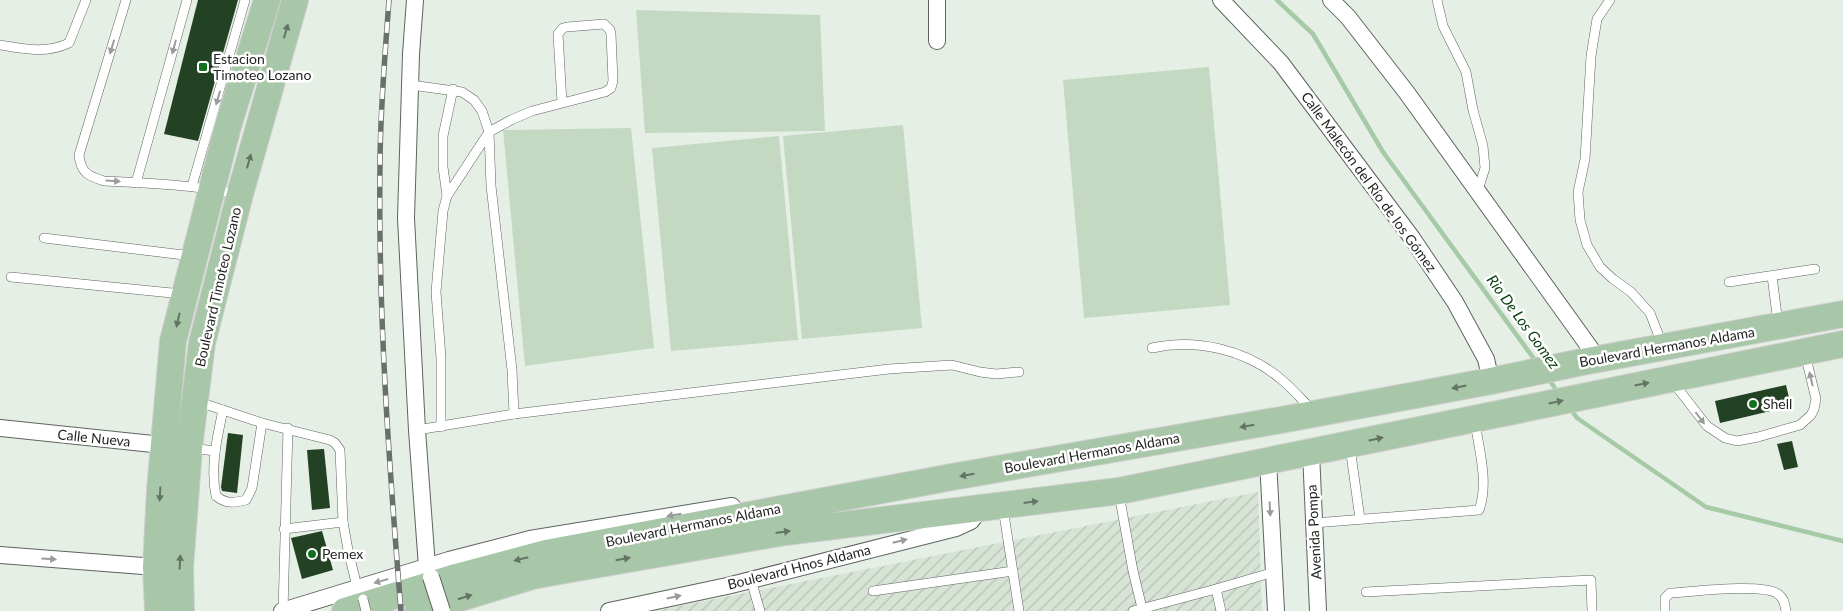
<svg xmlns="http://www.w3.org/2000/svg" width="1843" height="611" font-family="Lato,sans-serif">
<defs>
<pattern id="industrial-furrows" width="10" height="10" patternUnits="userSpaceOnUse" patternTransform="scale(1.25)"><rect width="10" height="10" fill="#d6e3d5"/><path d="M-1 1l2-2M0 10L10 0M9 11l2-2" fill="none" stroke="#b7c2b6"/></pattern>
</defs>
<rect width="100%" height="100%" fill="#e6efe6"/>
<polygon fill="url(#industrial-furrows)" points="1258,492 1262,611 654,611"/>
<g fill="#c3d9c2">
<polygon points="636,10 820,15 825,131 645,133"/>
<polygon points="1209,67 1230,305 1084,318 1063,80"/>
<polygon points="903,125 922,328 802,339 783,136"/>
<polygon points="631,128 654,348 525,366 503,130"/>
<polygon points="779,136 798,340 671,351 652,148"/>
</g>
<g fill="none" stroke-linecap="round" stroke-linejoin="round">
<g stroke="#a6caa6" stroke-width="4.5">
<polyline points="1277,0 1313,34 1383,152 1537,363"/>
<polyline points="1548,378 1559,394"/>
<polyline points="1570,408 1577,418 1706,507 1843,541"/>
</g>
</g>
<g fill="#234224">
<polygon points="198,0 238,0 198,141 164,134"/>
<polygon points="1786,385 1791,406 1720,423 1715,401"/>
<polygon points="228,433 243,435 237,493 222,491 221,487"/>
<polygon points="1792,441 1798,467 1784,470 1777,444"/>
<polygon points="324,449 330,508 312,510 307,450"/>
<polygon points="322,531 333,570 302,579 291,538"/>
</g>
<g fill="none" stroke-linecap="round" stroke-linejoin="round">
<g stroke="#5d645d" stroke-width="10">
<g id="service">
<path d="M126,0L79,155C81,173 88,176 104,181C150,183 194,185 238,194"/>
<polyline points="1437,0 1443,26 1466,72 1473,110 1483,146 1485,168 1478,190"/>
<polyline points="1610,0 1597,19 1591,56 1585,159 1578,192 1580,220 1587,245 1600,267 1613,279 1631,292 1650,313 1662,344"/>
<path d="M0,45C24,49 46,54 69,43L86,0"/>
<polyline points="411,85 462,92 474,100 482,111 489,132 491,186 512,370 514,414 417,430"/>
<polyline points="136,183 187,0"/>
<polyline points="192,186 245,0"/>
<polyline points="447,196 443,167 443,136 453,89"/>
<polyline points="44,238 192,256"/>
<polyline points="1772,276 1778,323"/>
<polyline points="11,277 182,294"/>
<polyline points="1729,282 1815,269"/>
<path d="M1152,348C1197,338 1247,350 1282,380C1293,389 1302,400 1312,410"/>
<polyline points="1672,381 1707,426 1725,438 1737,441 1758,437 1800,425 1811,415 1814,409 1816,399 1805,354"/>
<polyline points="196,401 262,423 330,440 335,443 340,450 343,522 348,550 358,591"/>
<path d="M223,410C217,438 210,467 216,496C226,504 233,503 246,500L252,488L262,423"/>
<polyline points="514,414 889,369 952,365 980,372 996,374 1019,372"/>
<polyline points="441,427 441,358 436,292 443,211 447,196 489,132 511,120 532,111 605,92 611,88 613,81 611,34 610,30 604,24 567,27 563,28 558,34 562,103"/>
<polyline points="1350,447 1360,519"/>
<polyline points="191,448 215,451"/>
<polyline points="1119,494 1133,571 1142,608"/>
<polyline points="1003,508 1019,611"/>
<path d="M1314,523L1479,510C1489,483 1479,450 1475,422"/>
<polyline points="284,529 343,522"/>
<polyline points="751,580 760,611"/>
<polyline points="1216,589 1274,572"/>
<polyline points="873,591 1013,571"/>
<polyline points="1366,592 1591,580 1592,611"/>
<polyline points="283,611 288,428"/>
<polyline points="1133,611 1216,589 1221,611"/>
<path d="M1665,611V598L1670,593C1691,592 1763,583 1778,594C1784,598 1785,605 1786,611"/>
</g>
</g>
<g stroke="#5d645d" stroke-width="18">
<g id="minor">
<polyline points="415,0 411,54 406,218 417,430 427,567 431,577"/>
<polyline points="937,0 937,41"/>
<polyline points="1221,0 1281,63 1412,238 1455,302 1486,359 1491,381"/>
<polyline points="1331,0 1348,17 1407,93 1598,359"/>
<polyline points="0,428 172,446"/>
<polyline points="1311,452 1318,611"/>
<polyline points="1268,460 1276,611"/>
<polyline points="0,555 156,567"/>
<polyline points="282,611 449,560 530,539 732,506"/>
<polyline points="609,611 727,586 956,528 971,521 980,509"/>
</g>
</g>
<g stroke="#cecece" stroke-width="28">
<g id="primary">
<polyline points="158,611 156,567 160,490 173,341 228,126 267,0"/>
<polyline points="181,611 180,568 189,448 202,343 240,194 295,0"/>
<polyline points="345,611 456,577 546,553 952,477 1281,420 1491,381 1582,362 1843,314"/>
<polyline points="418,611 532,576 571,569 785,532 1119,491 1843,344"/>
</g>
</g>
<use href="#service" stroke="#fff" stroke-width="9"/>
<use href="#minor" stroke="#fff" stroke-width="16"/>
<use href="#primary" stroke="#a8c6a8" stroke-width="26"/>
<g stroke="#6a6f6a" stroke-width="5.5">
<path id="rail" d="M389,0C385,55 380,111 380,166C378,315 389,463 401,611"/>
</g>
<use href="#rail" stroke="#fff" stroke-width="4" stroke-dasharray="11" stroke-linecap="butt"/>
<g stroke="#5d645d" stroke-width="10" stroke-linecap="butt">
<polyline id="service-bridge" points="363,599 366,611"/>
</g>
<g stroke="#5d645d" stroke-width="18" stroke-linecap="butt">
<polyline id="minor-bridge" points="431,577 442,611"/>
</g>
<use href="#service-bridge" stroke="#fff" stroke-width="9"/>
<use href="#minor-bridge" stroke="#fff" stroke-width="16"/>
</g>
<defs><path id="oneway-solid" d="M-6-.8H1V-3.2L6.5 0L1 3.2V.8H-6Z" transform="scale(1.25)"/></defs>
<g fill="#647464">
<use href="#oneway-solid" transform="translate(286 31) rotate(-74)"/>
<use href="#oneway-solid" transform="translate(249 161) rotate(-74)"/>
<use href="#oneway-solid" transform="translate(178 320) rotate(103)"/>
<use href="#oneway-solid" transform="translate(1642 384) rotate(-11)"/>
<use href="#oneway-solid" transform="translate(1459 387) rotate(169)"/>
<use href="#oneway-solid" transform="translate(1556 402) rotate(-12)"/>
<use href="#oneway-solid" transform="translate(1247 426) rotate(170)"/>
<use href="#oneway-solid" transform="translate(1376 439) rotate(-12)"/>
<use href="#oneway-solid" transform="translate(967 475) rotate(170)"/>
<use href="#oneway-solid" transform="translate(160 494) rotate(93)"/>
<use href="#oneway-solid" transform="translate(1031 502) rotate(-7)"/>
<use href="#oneway-solid" transform="translate(783 532) rotate(-8)"/>
<use href="#oneway-solid" transform="translate(521 559) rotate(166)"/>
<use href="#oneway-solid" transform="translate(623 559) rotate(-10)"/>
<use href="#oneway-solid" transform="translate(180 562) rotate(-87)"/>
<use href="#oneway-solid" transform="translate(465 597) rotate(-17)"/>
</g>
<g fill="#9a9c9a">
<use href="#oneway-solid" transform="translate(112 47) rotate(107)"/>
<use href="#oneway-solid" transform="translate(174 47) rotate(105)"/>
<use href="#oneway-solid" transform="translate(218 98) rotate(106)"/>
<use href="#oneway-solid" transform="translate(113 181) rotate(3)"/>
<use href="#oneway-solid" transform="translate(1811 379) rotate(-103)"/>
<use href="#oneway-solid" transform="translate(1700 418) rotate(53)"/>
<use href="#oneway-solid" transform="translate(1270 509) rotate(87)"/>
<use href="#oneway-solid" transform="translate(674 515) rotate(170)"/>
<use href="#oneway-solid" transform="translate(900 541) rotate(-14)"/>
<use href="#oneway-solid" transform="translate(49 559) rotate(4)"/>
<use href="#oneway-solid" transform="translate(381 581) rotate(164)"/>
<use href="#oneway-solid" transform="translate(674 597) rotate(-12)"/>
</g>
<g fill="#11711f" stroke="#fff" stroke-width="2">
<rect x="198" y="62" width="10" height="10" rx="2.5"/>
<circle cx="1753" cy="404" r="5"/>
<circle cx="312" cy="554" r="5"/>
</g>
<g text-anchor="middle" stroke-width="5" stroke-linejoin="round" paint-order="stroke">
<g font-size="14" fill="#1f221f" stroke="#fff" text-anchor="start">
<text x="213" y="64">Estacion<tspan x="213" dy="16">Timoteo Lozano</tspan></text>
<text x="1763" y="409">Shell</text>
<text x="322" y="559">Pemex</text>
</g>
<g font-size="14" fill="#1f221f" stroke="#fff">
<text transform="translate(1369 182) rotate(54)" y="5">Calle Malecón del Río de los Gómez</text>
<text transform="translate(218 287) rotate(-77)" y="5">Boulevard Timoteo Lozano</text>
<text transform="translate(1667 347) rotate(-10)" y="5">Boulevard Hermanos Aldama</text>
<text transform="translate(94 438) rotate(6)" y="5">Calle Nueva</text>
<text transform="translate(1092 453) rotate(-10)" y="5">Boulevard Hermanos Aldama</text>
<text transform="translate(693 525) rotate(-11)" y="5">Boulevard Hermanos Aldama</text>
<text transform="translate(1314 532) rotate(-93)" y="5">Avenida Pompa</text>
<text transform="translate(799 567) rotate(-14)" y="5">Boulevard Hnos Aldama</text>
</g>
<g font-size="15" font-style="italic" fill="#0c4112" stroke="#fff">
<text transform="translate(1523 322) rotate(54)" y="5">Rio De Los Gomez</text>
</g>
</g>
</svg>
